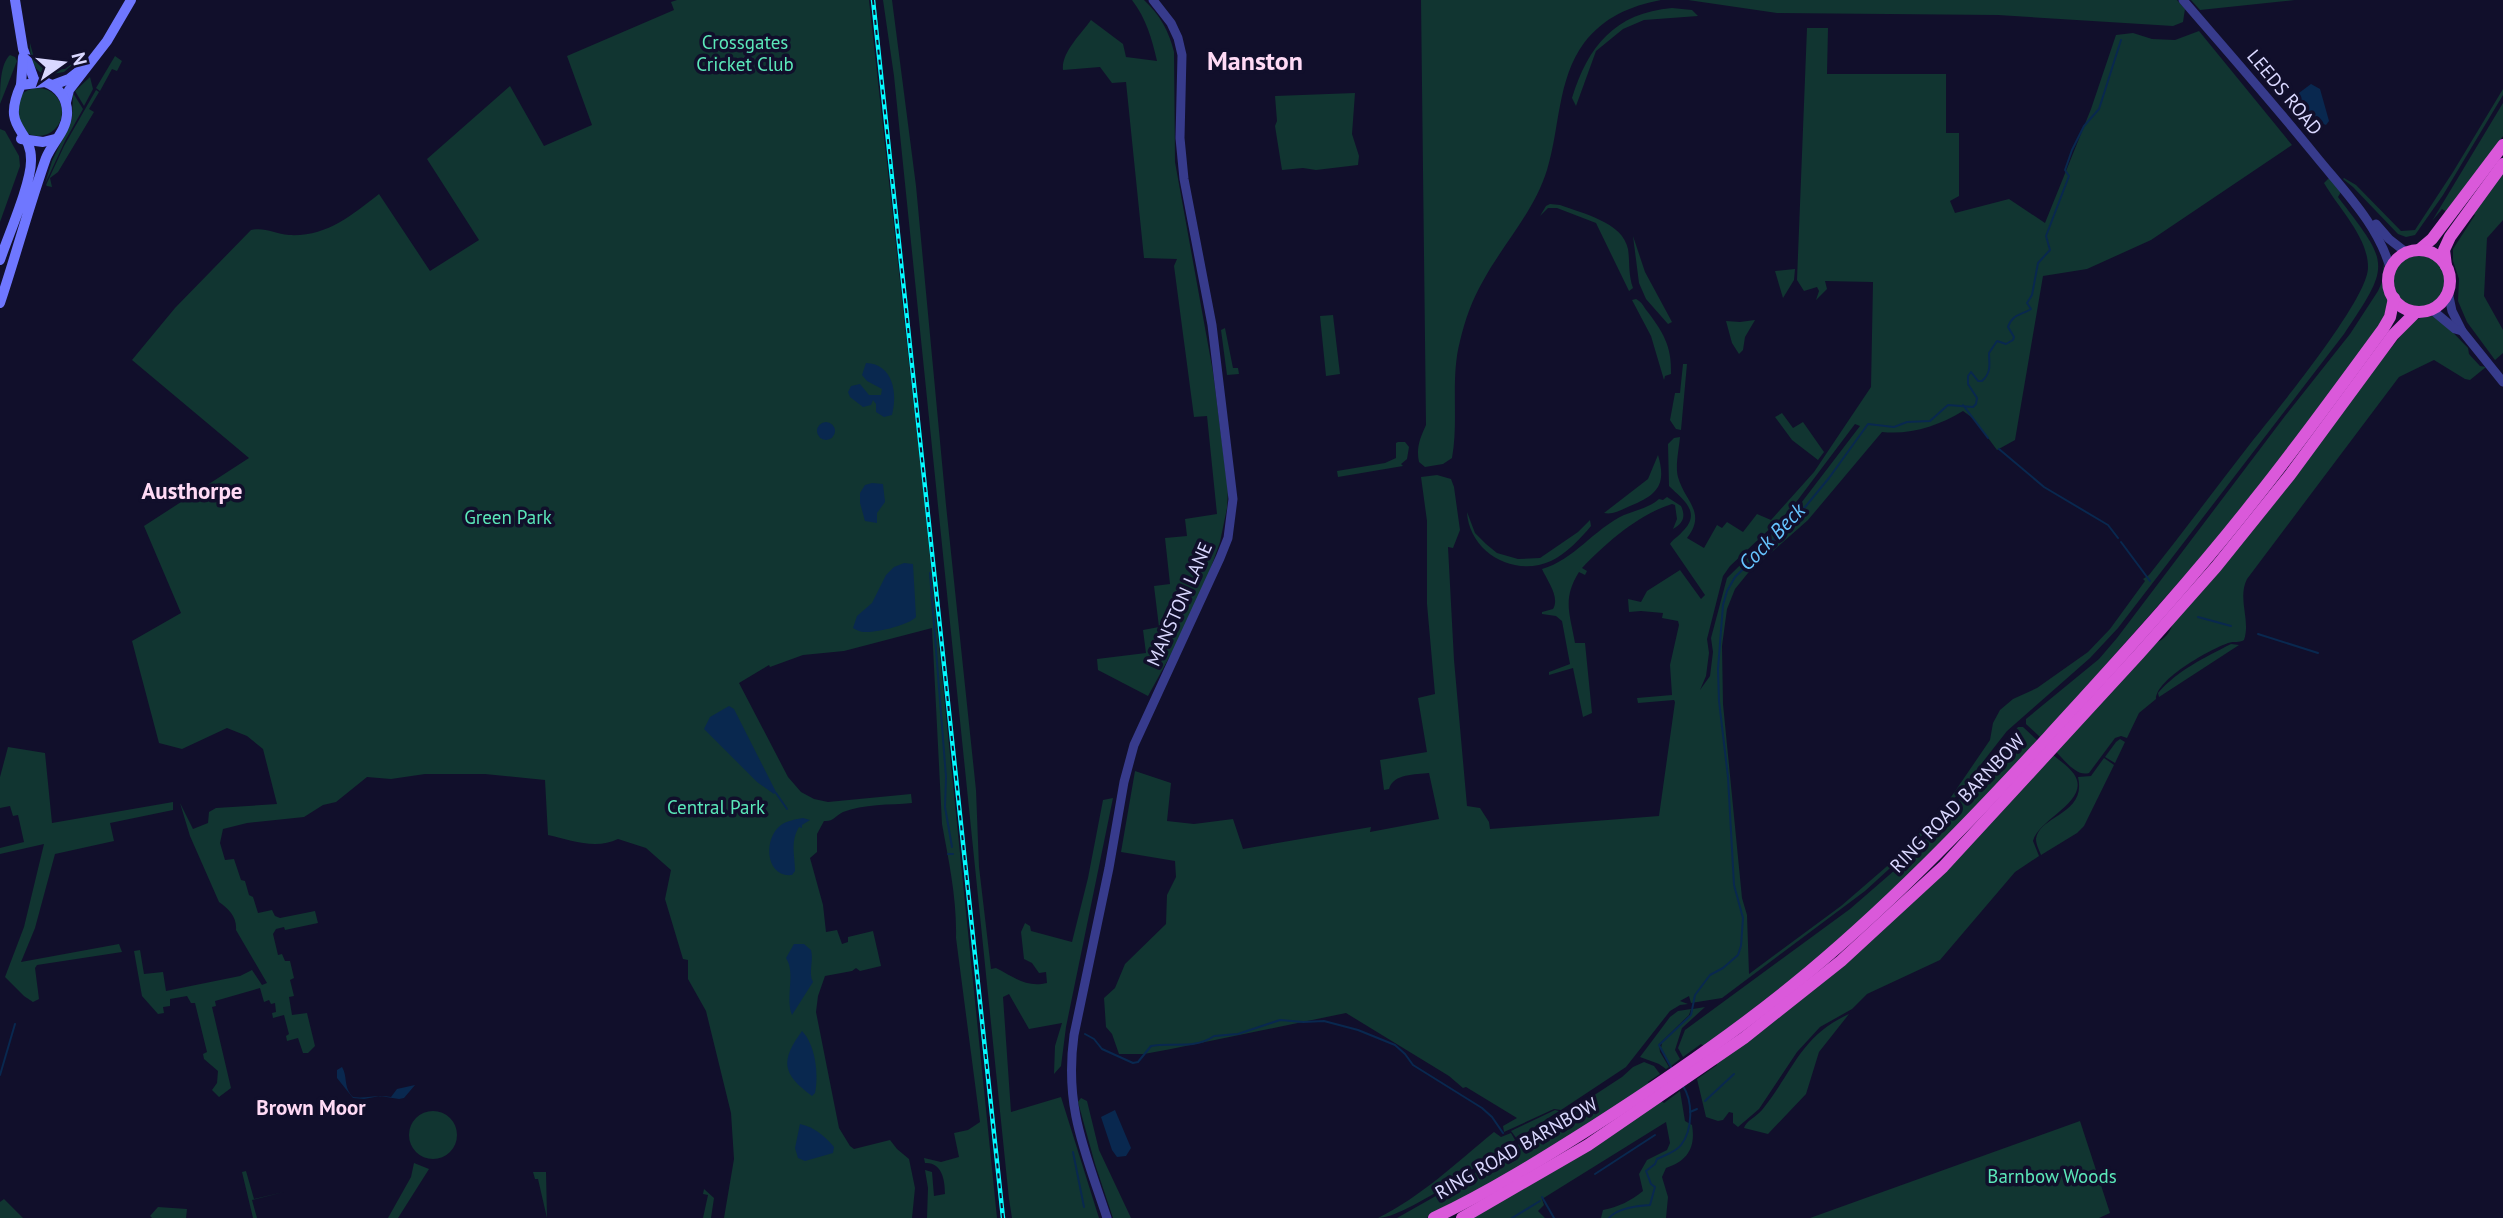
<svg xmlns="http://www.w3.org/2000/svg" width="2503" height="1218" font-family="'PT Sans',sans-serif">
<rect width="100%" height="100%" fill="#110f2b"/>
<g fill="#113531" fill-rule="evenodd">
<path d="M677,0H869L925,508L997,1218H927L928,1188L925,1170L932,1172L934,1196L945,1194C945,1180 942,1162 925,1163L924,1158L941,1162L959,1157L954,1133L968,1130L980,1122L956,938C957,899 949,862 942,824L932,628L844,651L803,655L770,667L769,665L739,683L788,777L801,792L814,799L828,802L911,794L912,803C890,805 863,804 843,812C835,816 833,822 824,821L817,834V852L810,858L823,905L826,932L837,930L842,944L848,942V937L873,931L881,966L860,971L856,968L852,971L825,976L818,996L816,1012L839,1128L850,1146L854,1149L890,1140L897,1149L909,1159L915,1188L912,1218H724L734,1159L731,1113L706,1011L688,979V960L683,959L665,899L671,870L646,848L618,839C596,850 570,840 548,835L545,780L485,774H425L391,779L367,777L336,802L323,805L304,817L247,823L223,829L220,843L225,860L234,859L241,880L245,881L249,895L253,897L258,913L272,910L275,916L280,918L315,911L318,923L285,930L284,927L276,929L273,934L278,955L282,954L285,961H290L294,978L290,980L294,996L289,997L292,1015L307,1013L315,1046L308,1053H303L298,1038L287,1041L286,1036L289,1034L284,1015L273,1018L272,1013L276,1012L275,1003L271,1004L269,1000L264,1002L260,988L215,1001L216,1006L212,1007L231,1088L219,1097L212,1090L217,1083L218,1071L204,1059L203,1054L207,1052L195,1003H191L187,996L170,999V1006L163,1007L164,1013L158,1014L142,996L134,951L140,950L144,974L163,972L166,991L240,976L252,970L262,985L267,983L236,930C237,917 229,909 219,902L190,836L180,803L193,829L208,823L209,812L216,808L277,804L263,749L247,736L227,728L182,749L159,743L132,641L181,613L144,526L249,458L132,360L175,308L251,230C265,227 275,234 289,235C326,237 351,216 379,194L430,271L479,240L427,159L510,86L544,146L592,125L567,56L674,10L671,2Z"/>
<path d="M883,0H892L916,186L946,505L976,790L979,867L991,969L996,968C1014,977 1026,988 1047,983L1046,972L1039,973L1032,963L1024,959L1021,932L1025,923L1030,926L1031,931L1072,942L1088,878L1103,800L1113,798L1066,1027L1061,1066L1054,1074L1055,1046L1062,1023L1029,1029L1009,994L1003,997L1011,1112L1061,1097L1099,1218H1012L1009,1199L894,76Z"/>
<path d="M1132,0H1144C1160,15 1169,31 1174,52L1175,162L1213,372L1228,490L1227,508L1220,542L1209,573L1182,634L1148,696L1098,670L1097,659L1146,653L1143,630L1159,627L1154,586L1170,584L1165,538L1187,536L1185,519L1217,514L1207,416L1194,417L1174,266L1177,259L1144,258L1126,82L1112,83L1100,67L1063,70C1061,53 1081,34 1091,20L1123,44L1126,57L1157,61C1152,39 1146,18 1132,0Z"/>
<path d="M1421,0H1661C1630,6 1604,17 1584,43C1557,80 1560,128 1547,170C1534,212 1503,244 1483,281C1472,300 1465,320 1460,341C1450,379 1459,420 1452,458L1443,464L1425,467L1419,462C1416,448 1420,438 1426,425Z"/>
<polygon points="1688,0 2177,0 2185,9 2183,22 2173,26 1998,15 1777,13"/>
<polygon points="2191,0 2295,0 2200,10"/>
<path d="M1672,8L1692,10L1698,16L1644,20L1623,29L1596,51L1576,106L1572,98C1588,46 1615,13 1672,8Z"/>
<path d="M1807,28H1828L1827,74H1946V133H1959V196L1950,201L1955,213L2009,199L2045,223L2091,109L2116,35L2133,33L2152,39L2175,40L2199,31L2292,145L2151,240L2087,269L2043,276L2015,440L1997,450L1974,419L1963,411C1938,426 1911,435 1882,432L1808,520L1748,573L1735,589L1727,609L1722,646L1723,704L1742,898L1747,915L1749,974L1841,906L1900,855L1947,803L1990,740L1993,723L2000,710L2013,699L2037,688L2088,652L2110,629L2145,581L2143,579L2149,575C2183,532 2216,488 2250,444C2274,414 2369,299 2368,267C2368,237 2339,209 2324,183L2329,178L2341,192L2338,197C2389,264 2392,263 2344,334L2118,628L2090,658L2007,731L1942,814L1900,859L1865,891L1722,998L1691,1003L1689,996L1680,1001L1688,1004L1680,1005L1670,1011L1626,1067L1561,1110L1554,1109L1504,1132L1503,1126L1517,1118L1466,1087L1463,1088L1449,1076L1346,1013L1171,1049L1144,1054H1119L1112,1034L1106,1027L1104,998L1115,988L1125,964L1166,924L1167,895L1176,877L1175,861L1121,852L1135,771L1171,783L1167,821L1194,824L1233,819L1243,849L1371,827L1370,832L1439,819L1429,773C1415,775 1394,773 1389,789L1384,790L1380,760L1427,752L1418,698L1435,694L1427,604V521L1421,477L1437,475L1451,479L1454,487L1460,530L1453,548L1448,547L1454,660L1467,806L1480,808L1489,822L1490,829L1659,816L1675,702L1674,700L1638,703L1637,698L1672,695L1670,665L1679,625L1678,621L1662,618L1663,613L1641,611L1629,612L1628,599L1641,602L1647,591L1680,570L1701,599L1705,595L1670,544C1673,539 1678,537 1682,532C1703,512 1682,499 1669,486L1668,444L1674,438L1680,437C1679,449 1675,466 1678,477C1685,502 1707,512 1687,538L1704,548L1717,525L1722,528L1727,522L1743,532L1757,514L1771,520L1814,472L1871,387L1873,282L1825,281L1827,289L1816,300L1819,291L1817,287L1804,291L1797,280ZM1855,424L1860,426L1795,511L1727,578L1711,638L1713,652L1710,676L1700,690L1706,676L1709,653L1707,639L1723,576L1730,566L1791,509Z"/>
<path d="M30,43L34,58L50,70L65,69L80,58L64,72L46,75C32,70 30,57 30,43Z"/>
<path d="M10,55L15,57L17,61L0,104C0,87 0,64 10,55Z"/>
<polygon points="115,56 122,61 117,71 112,69 100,91 96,88"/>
<polygon points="90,77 93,89 84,106 75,91"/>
<circle cx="38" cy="112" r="24"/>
<polygon points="2503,89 2503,95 2443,195 2415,235 2406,237 2398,234 2353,187 2343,179 2344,178 2356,185 2401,231 2415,230 2453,172"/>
<polygon points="96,90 99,92 89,109 94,112 58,172 50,178 52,187 47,186 46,185 64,146"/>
<polygon points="73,93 83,109 65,141 45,184 52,161 72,119"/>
<polygon points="1355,93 1352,134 1359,156 1358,165 1316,170 1303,168 1282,170 1275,126 1277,121 1275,96"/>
<polygon points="2503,103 2503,136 2447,212 2442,209 2432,221"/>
<polygon points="0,129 5,131 19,156 20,166 0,222"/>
<polygon points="2503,170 2503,220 2487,238 2484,296 2503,330 2503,353 2495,360 2467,322 2458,301 2459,279 2453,261 2453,249 2475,215 2472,213"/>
<path d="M1550,204L1560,205C1581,213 1623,222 1628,249C1630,262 1628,274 1633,288L1629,291L1596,223L1557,208H1548L1540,216L1546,206Z"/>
<polygon points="1633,236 1645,272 1672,322 1668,324 1646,299 1639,283"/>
<circle cx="2419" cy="281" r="26"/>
<polygon points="2384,260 2384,282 2389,302 2385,319 2231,523 2041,738 2026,724 2026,719 2099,659 2117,638 2285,416 2350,334 2378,291 2382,282"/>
<polygon points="1795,269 1794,280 1783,298 1775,271"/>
<path d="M1636,299C1642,302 1643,306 1647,311C1663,332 1672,346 1671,374L1665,376L1664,380L1651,336L1632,300Z"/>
<polygon points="1333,315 1340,374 1326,376 1320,316"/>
<path d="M2431,316L2439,318L2468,348L2469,354L2480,366L2486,367L2470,380L2465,379L2434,360L2399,377L2247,579C2237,599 2251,620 2244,640C2239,643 2234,641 2228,643C2211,649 2156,679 2156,699L2139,713L2127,738L2121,736L2115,738L2089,773C2076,777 2065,760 2055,751L2154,643C2164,641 2172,631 2173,621L2411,323L2422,317Z"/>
<polygon points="1755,320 1745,337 1743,350 1739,354 1732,343 1726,321 1740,322"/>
<polygon points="1225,328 1233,368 1238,368 1239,374 1227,375 1221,330"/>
<polygon points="1683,364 1687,364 1681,430 1676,429 1670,420 1675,393 1680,393"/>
<polygon points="1782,413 1793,428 1803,422 1824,452 1818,460 1792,440 1775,417"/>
<polygon points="1398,442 1405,442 1409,447 1407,459 1401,464 1403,466 1338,477 1337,471 1385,463 1396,458 1396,443"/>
<path d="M1658,455C1667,485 1657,495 1630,506C1621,510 1613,515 1604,513L1648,479Z"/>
<path d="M1667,497L1681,506C1686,517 1683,523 1673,529L1677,519L1675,505L1672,504C1639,514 1606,543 1582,568L1587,571L1585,575L1579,572C1562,599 1570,614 1575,643H1585L1592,713L1583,717L1573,668L1549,675V672L1570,664L1562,621L1556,616L1542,614V612L1553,609C1560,597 1548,582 1542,569C1574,560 1594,529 1624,515C1636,510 1649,508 1659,499L1663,500Z"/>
<path d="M1467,512L1475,533L1486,544L1497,553L1518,559L1540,558L1578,532L1590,520L1591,526C1581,538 1566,554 1551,561C1514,578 1469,552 1467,512Z"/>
<path d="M2231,644L2239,645L2159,697L2158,693C2178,670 2204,658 2231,644Z"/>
<path d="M2018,727H2023L2038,741C1987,796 1936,851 1882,902C1826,954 1765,1000 1704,1046L1701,1044L1683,1057L1678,1048L1685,1030L1850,909L1903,863L1933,831Z"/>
<polygon points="2120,739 2125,742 2115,763 2105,757 2116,742"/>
<polygon points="8,747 45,753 52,823 173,802 173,810 110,823 114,841 55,854 35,928 21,962 119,944 122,952 37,965 35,968 39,999 33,1002 24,996 5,977 24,927 44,844 0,854 0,848 24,842 18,815 13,816 10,806 0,808 0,777"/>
<path d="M2053,755C2059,760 2069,767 2074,774C2092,801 2039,818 2033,841L2039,856L2015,872L1940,960L1867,994L1852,1009L1820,1027L1797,1052L1759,1109L1738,1127L1733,1123V1113L1729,1112L1723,1120L1718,1121L1706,1117L1697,1079L1717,1065L1715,1062L1828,974Z"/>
<path d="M2104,758L2114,765L2084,826L2077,833L2041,855C2039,850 2036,844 2036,839C2039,815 2087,815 2078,777L2091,776Z"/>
<polygon points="1705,1007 1682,1028 1675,1050 1680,1059 1671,1066 1661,1048 1662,1043 1691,1015 1693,1009"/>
<polygon points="1691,1009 1689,1015 1659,1044 1660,1052 1669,1067 1666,1069 1659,1064 1640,1057 1670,1017 1678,1011"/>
<path d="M1849,1014L1819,1052L1806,1094L1768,1134L1744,1128C1746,1121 1756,1117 1762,1110C1793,1072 1800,1036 1849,1014Z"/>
<polygon points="1644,1062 1654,1066 1660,1074 1648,1082 1650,1085 1528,1163 1441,1211 1427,1218 1397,1218 1464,1180 1622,1077 1633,1067"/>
<path d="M1680,1091L1685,1121L1692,1125C1696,1148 1687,1161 1666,1168L1662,1177L1668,1197L1666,1218H1601L1603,1210C1618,1207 1631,1201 1643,1191L1639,1174L1647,1160L1667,1150L1670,1143L1666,1122L1542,1199L1544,1205L1538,1211L1545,1218H1469L1661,1101L1664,1103Z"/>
<polygon points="1081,1098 1087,1101 1099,1150 1131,1218 1113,1218 1095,1164 1078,1102"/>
<polygon points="1555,1110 1559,1111 1517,1139 1511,1131"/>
<circle cx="433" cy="1135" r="24"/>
<polygon points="2080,1121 2110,1213 2099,1218 1810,1218"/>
<path d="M1494,1132L1501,1137L1511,1133L1515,1140C1488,1158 1406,1218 1378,1218C1422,1196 1456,1163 1494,1132Z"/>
<polygon points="414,1163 429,1169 398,1218 388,1218 411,1177"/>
<polygon points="246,1171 254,1199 284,1192 252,1200 257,1218 253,1218 242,1172"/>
<polygon points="533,1172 546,1172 547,1218 538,1179 535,1179"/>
<polygon points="704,1189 714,1198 711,1218 703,1218 708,1195 703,1194"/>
<polygon points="4,1199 23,1218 0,1218 0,1202"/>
<polygon points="158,1207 187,1209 186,1218 152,1218 150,1216"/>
</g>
<g fill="#09284f">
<path d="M2311,84L2320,89L2329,121L2326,125C2313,121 2299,106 2299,93Z"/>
<path d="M866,363C893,364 898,393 892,415L884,417L876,412V404L873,400L871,405L863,407L850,397L848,392L851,386L860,384L869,395H881L882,389L867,381L862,375Z"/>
<circle cx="826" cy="431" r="9"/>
<polygon points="872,483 883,484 885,502 877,513 877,523 865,521 860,503 860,493 865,485"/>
<path d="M904,563L913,564L916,617C909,625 876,633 864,632C861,632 856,630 853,628L857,616L872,603L886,575L894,567Z"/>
<polygon points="729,706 734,709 776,792 774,794 757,782 704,729 710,717"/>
<path d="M803,818L810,820L802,825V828L799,827C790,842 795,855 795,871L792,875C765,878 763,838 781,825C787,821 796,819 803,818Z"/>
<path d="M794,944H804L811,950C814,960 808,973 813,982L792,1015C785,997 796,973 786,958Z"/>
<path d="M802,1031C815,1044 819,1074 815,1093L812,1096C782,1074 780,1061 802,1031Z"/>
<path d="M342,1067C348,1077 343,1087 353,1097C366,1099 377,1094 391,1097L397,1089L415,1085L404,1098L399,1099L380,1096L364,1099L353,1098L337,1078V1070Z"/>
<polygon points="1115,1110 1131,1148 1126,1156 1117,1157 1112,1150 1101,1117"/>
<path d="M800,1124C814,1127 825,1136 834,1147L833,1153L805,1161L798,1158L795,1148Z"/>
</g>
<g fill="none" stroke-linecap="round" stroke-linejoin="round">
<g stroke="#09284f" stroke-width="2">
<polyline points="1963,405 1988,438"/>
<polyline points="1999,449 2044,487 2108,525 2118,538"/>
<polyline points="2121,542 2150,581"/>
<polyline points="930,573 946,777 945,807 952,847"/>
<polyline points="2198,617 2231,626"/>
<polyline points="2258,634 2318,653"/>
<polyline points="776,793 787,809"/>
<polyline points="948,854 953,854"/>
<path d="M1085,1034L1094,1039L1102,1049L1133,1063L1138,1062L1151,1046C1172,1042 1194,1050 1214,1036L1238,1034L1280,1020L1303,1022L1324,1021L1358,1030L1395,1045L1405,1054L1413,1065L1482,1108L1492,1117L1503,1133"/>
<path d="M1672,1069L1659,1045L1691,1015L1695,995L1710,975L1723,968L1738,955L1741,946L1743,918L1734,885L1728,777L1719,701L1718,669L1723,605L1727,591L1735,577L1796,518L1829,478L1868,424L1894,427L1907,422L1930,421L1948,405L1973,407L1976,404L1977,398L1968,384V376L1971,372L1978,381H1982C1992,372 1989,364 1989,353L1997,341L2006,344L2013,340L2014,337L2008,327C2012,314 2022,315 2031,309L2027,303L2032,295L2038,263L2050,250L2046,236L2069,176L2065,170L2072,150L2084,126L2099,109L2121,40"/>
<polyline points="0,1075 15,1024"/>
<polyline points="1705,1101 1734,1074"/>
<polyline points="1690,1112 1697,1109"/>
<polyline points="1073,1152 1084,1207"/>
<polyline points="1595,1174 1655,1135"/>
<polyline points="1542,1197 1554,1218"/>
<polyline points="1512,1218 1540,1201"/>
<path d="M1609,1218C1617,1208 1636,1206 1650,1205L1655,1187L1651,1184L1646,1171L1655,1164L1657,1159C1665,1155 1676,1152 1681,1145C1693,1130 1693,1101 1683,1086"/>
</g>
<g stroke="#373b8c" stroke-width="9">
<path d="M2183,0C2227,51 2272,102 2315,155C2344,191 2379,225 2391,271"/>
<polyline points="2376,224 2389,239 2407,253"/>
<polyline points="2448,292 2452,311 2462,331"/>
<polyline points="2431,309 2455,329 2462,331 2503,382"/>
<path d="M1107,1218C1085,1151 1064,1107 1074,1035L1109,868L1124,782L1134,745L1220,558L1228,538L1233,499L1212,325L1184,179L1180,138L1182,55L1178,38L1171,23L1153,0"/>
</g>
<g stroke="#6f77ff" stroke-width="10">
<polyline points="15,0 23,49 35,82"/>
<polyline points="21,85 23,57"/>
<polyline points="53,85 69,79 83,68"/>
<polyline points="66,102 69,90 107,41 131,0"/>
<polyline points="21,139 43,142 55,139"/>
<path d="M0,260C8,236 31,184 31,161C32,127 0,131 21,85L45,82C59,87 68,99 67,115C66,131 52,143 46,158C29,206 16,255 0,303"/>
</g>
<g stroke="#da59da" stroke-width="12">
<polyline points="2419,250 2432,239 2503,145"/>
<circle cx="2419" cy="281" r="31"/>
<polyline points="2446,266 2444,250 2450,237 2503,164"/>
<path d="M1434,1218C1489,1192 1542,1159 1594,1126C1663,1082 1730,1036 1793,985C1885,910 1968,824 2048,737C2119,659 2191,581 2256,498C2300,443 2341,386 2383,329L2390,317L2394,298"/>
<polyline points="1462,1218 1588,1145 1744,1038 1841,961 1943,867 2139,654 2216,567 2290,475 2393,335 2416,312"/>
</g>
<g stroke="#04faff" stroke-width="4.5">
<polyline id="rail" points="873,0 1003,1218"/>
</g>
<use href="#rail" stroke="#110f2b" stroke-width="2" stroke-dasharray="5" stroke-linecap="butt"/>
</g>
<g text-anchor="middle" stroke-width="7" stroke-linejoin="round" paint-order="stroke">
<g font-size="19" fill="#5be8b9" stroke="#110f2b">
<text x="745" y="49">Crossgates<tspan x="745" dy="22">Cricket Club</tspan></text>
<text x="508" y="524">Green Park</text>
<text x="716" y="814">Central Park</text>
<text x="2052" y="1183">Barnbow Woods</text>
</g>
<g font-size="19" fill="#dad8ff" stroke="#110f2b">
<text transform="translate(2285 92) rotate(50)" y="7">LEEDS ROAD</text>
<text transform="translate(1179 604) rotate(-66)" y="7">MANSTON LANE</text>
<text transform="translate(1957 803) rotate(-46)" y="7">RING ROAD BARNBOW</text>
<text transform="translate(1516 1148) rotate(-30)" y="7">RING ROAD BARNBOW</text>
</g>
<g font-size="21" font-style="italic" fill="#66c5ff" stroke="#110f2b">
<text transform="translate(1772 537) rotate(-46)" y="7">Cock Beck</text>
</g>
<g font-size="21" font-weight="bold" fill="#ffdaf5" stroke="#110f2b">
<text x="311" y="1115">Brown Moor</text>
</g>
<g font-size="23" font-weight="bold" fill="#ffdaf5" stroke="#110f2b">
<text x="192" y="499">Austhorpe</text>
</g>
<g font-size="26" font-weight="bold" fill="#ffdaf5" stroke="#110f2b">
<text x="1255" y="70">Manston</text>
</g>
</g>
<g transform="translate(63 63) rotate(76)" stroke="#110f2b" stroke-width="5" paint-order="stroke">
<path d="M0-5L12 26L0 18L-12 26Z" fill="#dad8ff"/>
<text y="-10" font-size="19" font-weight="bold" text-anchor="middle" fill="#dad8ff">N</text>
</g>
</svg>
